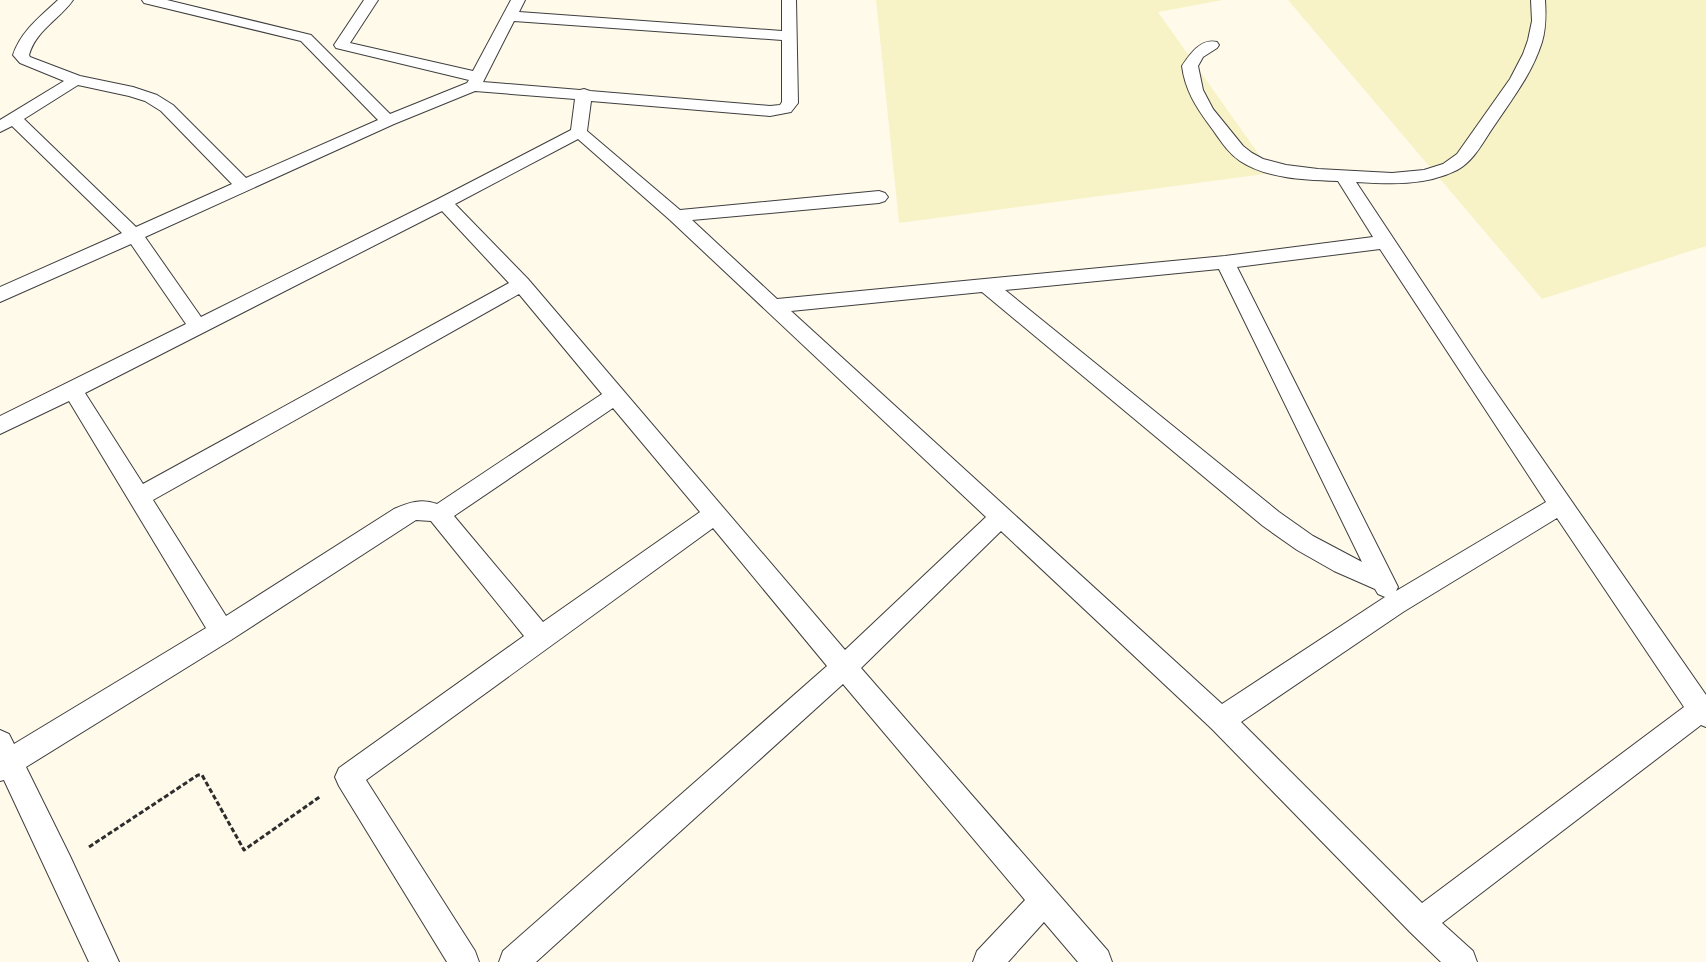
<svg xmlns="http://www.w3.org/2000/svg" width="1706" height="962" font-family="'Noto Serif',serif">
<rect width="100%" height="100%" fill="#fffaea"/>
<g fill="#f8f2c7">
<polygon points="876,0 1223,0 1158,12 1272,173 899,223"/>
<polygon points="1288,0 1706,0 1706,246 1542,299"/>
</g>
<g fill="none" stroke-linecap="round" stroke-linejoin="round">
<g stroke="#3e3e3e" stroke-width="2">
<path id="minor" d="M58,0H73C59,20 36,30 29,55L30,57L80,76L133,87L157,95L173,105L246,178L378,120L301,41L144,3L142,0H167L311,35L390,114L467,83L469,80L336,48L334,45L364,0H378L350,43L473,71L511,0H525L519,12L782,31V0H796L798,103L791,112L770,116L591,101L587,131L680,210L879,191L885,193L888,197L885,201L879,203L692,220L777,299L1225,256L1373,237L1338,181C1307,180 1267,179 1240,161C1227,152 1219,138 1210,126C1196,107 1185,90 1182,66C1190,54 1201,38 1217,42L1219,45L1217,48L1203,57L1198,66L1203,90L1213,109L1243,146L1252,153L1263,159L1286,165L1318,169L1392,173L1424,170L1443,164L1457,154L1510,79L1523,54L1528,40L1532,21L1531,0H1545C1546,15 1546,28 1542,42C1532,74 1512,99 1494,126C1483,142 1474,161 1457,170C1425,186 1390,184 1356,182L1482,372L1706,695V727L1701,725L1442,923L1473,951L1477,962H1441L1410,932L1212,729L1001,531L861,668L1108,951L1112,962H1078L1044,922L1008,962H973L977,951L1025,900L843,684L536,962H499L503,951L827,666L713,528L366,780L475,951L479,962H447L339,786L335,777L339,768L524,636L431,521L416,520L231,640L26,767L70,856L119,962H89L4,780L0,781V730L9,734L14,744L206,628L69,401L0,434V416L186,324L131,244L0,302V287L122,233L12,126L0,132V120L64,81L20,63L13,55C21,31 41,16 58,0ZM514,21L782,40V102L780,105L770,106L590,91L584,89L580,90L483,82ZM78,85L129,96L145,101L161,111L232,184L136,227L24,119ZM475,91L575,99L571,130L438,199L201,317L145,237L394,124ZM578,139L670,220L986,517L845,650L528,279L455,204ZM442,211L509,283L143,484L85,393ZM1380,249L1546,502L1396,591L1398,587L1392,575L1237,267ZM1219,269L1362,562L1313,536L1279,512L1005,290ZM982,292L1263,526L1297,550L1334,571L1375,589L1378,594L1385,597L1222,704L791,311ZM519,294L602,394L437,504C421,498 408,503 394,509L226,616L153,500ZM613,408L700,512L543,622L454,516ZM1557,518L1684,707L1422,903L1241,722L1403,612Z"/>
</g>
<polyline stroke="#2d2d2d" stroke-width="3" stroke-dasharray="5 2.5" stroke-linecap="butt" points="89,847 198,775 202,775 244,850 321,796"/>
<use href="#minor" fill="#fff" fill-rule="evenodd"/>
</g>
</svg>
